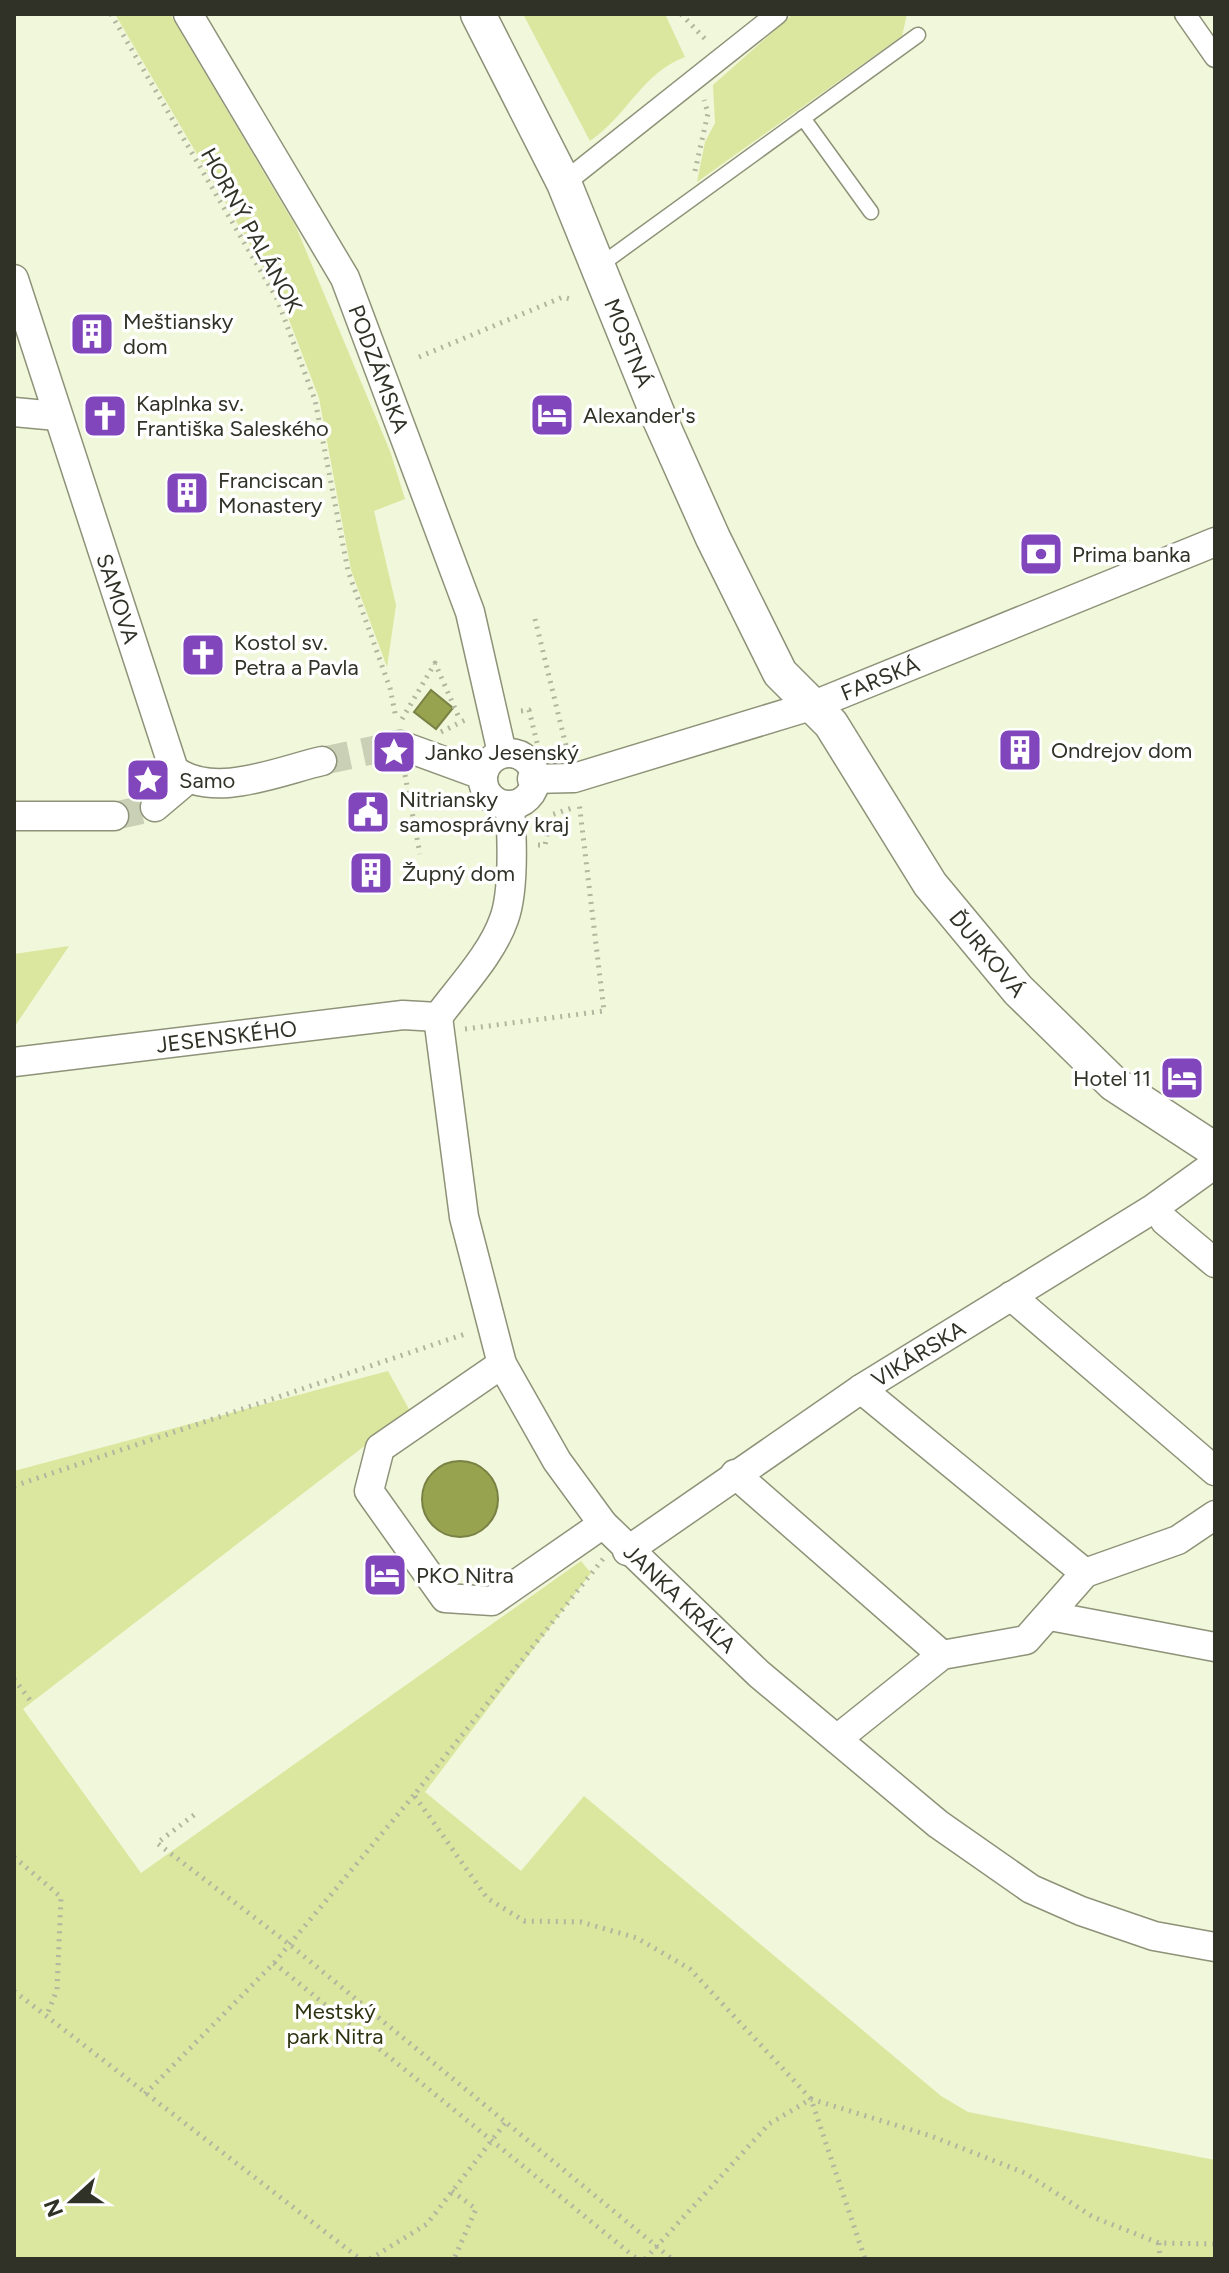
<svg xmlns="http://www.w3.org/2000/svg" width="1229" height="2273" font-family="Figtree,sans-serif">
<rect width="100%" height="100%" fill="#f1f7da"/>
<g fill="#dbe69e">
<polygon points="115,14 170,14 296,227 390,451 405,499 374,511 396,605 387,667 351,570 319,398 280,296"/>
<path d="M523,14H665L685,57C642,73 627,116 590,141Z"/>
<polygon points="793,14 907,14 902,36 697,182 705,142 715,123 713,85"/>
<polygon points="69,946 15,1026 14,1026 14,954"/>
<polygon points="388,1371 410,1411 23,1709 141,1873 581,1561 591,1573 425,1792 521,1871 584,1796 941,2096 968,2112 1215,2160 1215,2259 14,2259 14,1471"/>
</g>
<g fill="#98a350" stroke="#798144" stroke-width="2">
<polygon points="431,690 453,708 436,729 414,712"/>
<circle cx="460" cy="1499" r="38"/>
</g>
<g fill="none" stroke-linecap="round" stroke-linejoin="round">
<g stroke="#cad0b6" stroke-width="28" stroke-dasharray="28 14" stroke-linecap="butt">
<polyline points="322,761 393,746"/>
<polyline points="114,816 155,807"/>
</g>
<g stroke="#8d9278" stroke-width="17">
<g id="service">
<polyline points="803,118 871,212"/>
<polyline points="599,266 918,35"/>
</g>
</g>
<g stroke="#8d9278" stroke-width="23">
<g id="pedestrian">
<polyline points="1185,14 1215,57"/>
<polyline points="564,183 777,14"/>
</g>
</g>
<g stroke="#8d9278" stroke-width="31">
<g id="minor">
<path id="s1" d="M188,14L345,278L470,612L502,753"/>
<path id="s2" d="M14,279L174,770C214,800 278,771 322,761"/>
<polyline points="14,412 57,416"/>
<polyline points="393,746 400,745 482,775"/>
<circle cx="509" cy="779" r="26"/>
<path id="s3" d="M532,779L574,778L814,705L1215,542"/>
<polyline points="155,807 187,780"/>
<polyline points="14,816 114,816"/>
<path id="s4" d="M438,1017L464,1217L502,1364L557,1461L603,1524L759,1674L938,1824L1031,1889L1081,1911L1154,1936L1215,1947"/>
<path d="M438,1017C460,987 492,954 504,919C514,892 512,836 510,807"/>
<path id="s5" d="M14,1062L403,1015L438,1017"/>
<polyline points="1165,1221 1215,1263"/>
<polyline points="1011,1296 1215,1471"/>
<polyline points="502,1364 380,1448 369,1491 445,1598 492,1601 603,1524"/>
<polyline points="861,1389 1085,1573"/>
<polyline points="735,1474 942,1655"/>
<path id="s6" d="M627,1551L861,1389L1151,1210L1215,1164"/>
<polyline points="1050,1616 1215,1647"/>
<polyline points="837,1739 942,1655 1026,1640 1085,1573 1178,1540 1215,1515"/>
</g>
</g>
<g stroke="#8d9278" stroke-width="37">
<g id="tertiary">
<path id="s7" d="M478,14L564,183L658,415L713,538L780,673L831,724L930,884L1018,990L1114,1084L1215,1150"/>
</g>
</g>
<g stroke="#b1b69f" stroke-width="5" stroke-dasharray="2 6" stroke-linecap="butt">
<polyline points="111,14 277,299 315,400 348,571 390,688 396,718"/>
<polyline points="681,14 708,42"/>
<polyline points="695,171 708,113 704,100"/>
<polyline points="419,357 563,297 574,300"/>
<polyline points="535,619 568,754"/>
<polyline points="521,711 529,710 540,755"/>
<polyline points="402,719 435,663 460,720"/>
<polyline points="441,732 467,719"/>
<polyline points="405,775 420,854"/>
<polyline points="538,845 545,845 551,815 575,807"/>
<polyline points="465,1029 604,1011 579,802"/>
<polyline points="14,1486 468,1333"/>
<polyline points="603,1559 414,1795 487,1898 524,1921 581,1922 637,1938 690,1969 811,2099 865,2259"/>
<polyline points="14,1679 33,1704"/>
<polyline points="194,1815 157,1843 289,1944 672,2259"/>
<polyline points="14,1857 61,1897 57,1990 46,2017"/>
<polyline points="274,1963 637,2259"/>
<polyline points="14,1991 360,2259"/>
<polyline points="145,2094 274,1963 414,1795"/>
<polyline points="452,2191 476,2209 454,2259"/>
<polyline points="1159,2243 1160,2259"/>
<polyline points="370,2259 427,2224 506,2122"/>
<polyline points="645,2259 769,2124 811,2099 931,2136 1025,2173 1093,2217 1159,2243 1215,2244"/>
</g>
<use href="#service" stroke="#fff" stroke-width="14"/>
<use href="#pedestrian" stroke="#fff" stroke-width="20"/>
<use href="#minor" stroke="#fff" stroke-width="28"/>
<use href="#tertiary" stroke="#fff" stroke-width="34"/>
</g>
<defs>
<g id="building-square" transform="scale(2.3)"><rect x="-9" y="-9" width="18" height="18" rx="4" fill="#8146bc" stroke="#fff"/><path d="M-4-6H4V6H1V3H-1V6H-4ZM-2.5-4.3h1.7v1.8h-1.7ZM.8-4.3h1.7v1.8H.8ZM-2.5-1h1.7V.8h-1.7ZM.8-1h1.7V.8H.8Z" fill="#fff"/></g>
<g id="hotel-square" transform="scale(2.3)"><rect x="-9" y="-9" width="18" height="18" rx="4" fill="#8146bc" stroke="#fff"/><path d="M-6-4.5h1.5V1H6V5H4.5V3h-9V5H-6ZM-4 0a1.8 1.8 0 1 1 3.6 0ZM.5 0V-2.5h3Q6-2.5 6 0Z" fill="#fff"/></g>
<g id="church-square" transform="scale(2.3)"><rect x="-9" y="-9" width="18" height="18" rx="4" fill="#8146bc" stroke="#fff"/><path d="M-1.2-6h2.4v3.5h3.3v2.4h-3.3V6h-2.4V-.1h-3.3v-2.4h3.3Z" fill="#fff"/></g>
<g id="bank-square" transform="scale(2.3)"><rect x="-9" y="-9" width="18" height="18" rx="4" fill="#8146bc" stroke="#fff"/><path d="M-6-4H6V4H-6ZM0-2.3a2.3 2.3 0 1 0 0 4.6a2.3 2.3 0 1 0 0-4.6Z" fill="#fff"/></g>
<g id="sight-square" transform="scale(2.3)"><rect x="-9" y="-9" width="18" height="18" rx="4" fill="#8146bc" stroke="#fff"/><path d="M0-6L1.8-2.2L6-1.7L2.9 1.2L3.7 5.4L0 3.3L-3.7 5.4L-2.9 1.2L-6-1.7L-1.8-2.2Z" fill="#fff"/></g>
<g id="civic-square" transform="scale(2.3)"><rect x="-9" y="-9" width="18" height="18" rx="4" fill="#8146bc" stroke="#fff"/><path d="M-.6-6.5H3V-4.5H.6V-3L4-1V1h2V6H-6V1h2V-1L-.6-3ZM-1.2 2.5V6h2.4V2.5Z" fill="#fff"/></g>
</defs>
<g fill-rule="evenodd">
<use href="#building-square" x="92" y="334"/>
<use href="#hotel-square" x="552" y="415"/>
<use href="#church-square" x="105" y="416"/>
<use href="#building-square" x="187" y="493"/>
<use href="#bank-square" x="1041" y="554"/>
<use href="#church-square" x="203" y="655"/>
<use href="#building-square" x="1020" y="750"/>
<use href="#sight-square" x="394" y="752"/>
<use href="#sight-square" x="148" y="780"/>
<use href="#civic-square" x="368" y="812"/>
<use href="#building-square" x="371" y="873"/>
<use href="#hotel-square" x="1182" y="1078"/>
<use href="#hotel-square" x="385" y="1575"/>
</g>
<g text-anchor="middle" stroke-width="7" stroke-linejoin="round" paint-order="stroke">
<g font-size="22" fill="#303227" stroke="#fff">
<text transform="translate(252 230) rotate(61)" y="8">HORNÝ PALÁNOK</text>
<text dy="8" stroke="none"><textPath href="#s7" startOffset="362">MOSTNÁ</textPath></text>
<text dy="8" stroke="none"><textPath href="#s1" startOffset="404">PODZÁMSKA</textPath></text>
<text dy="8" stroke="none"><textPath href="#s2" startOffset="336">SAMOVA</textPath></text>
<text dy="8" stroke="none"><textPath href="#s3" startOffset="364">FARSKÁ</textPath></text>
<text dy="8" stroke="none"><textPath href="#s7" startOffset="1076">ĎURKOVÁ</textPath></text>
<text dy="8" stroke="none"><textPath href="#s5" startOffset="214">JESENSKÉHO</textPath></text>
<text dy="8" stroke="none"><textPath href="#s6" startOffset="352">VIKÁRSKA</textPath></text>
<text dy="8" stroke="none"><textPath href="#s4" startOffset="650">JANKA KRÁĽA</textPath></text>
</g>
<g font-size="22" fill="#303227" stroke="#fff" text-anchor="start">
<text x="123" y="329">Meštiansky<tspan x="123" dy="25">dom</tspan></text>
<text x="136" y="411">Kaplnka sv.<tspan x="136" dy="25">Františka Saleského</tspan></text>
<text x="583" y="423">Alexander's</text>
<text x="218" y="488">Franciscan<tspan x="218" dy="25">Monastery</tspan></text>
<text x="1072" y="562">Prima banka</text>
<text x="234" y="650">Kostol sv.<tspan x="234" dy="25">Petra a Pavla</tspan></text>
<text x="1051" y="758">Ondrejov dom</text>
<text x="425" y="760">Janko Jesenský</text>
<text x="179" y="788">Samo</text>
<text x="399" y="807">Nitriansky<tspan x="399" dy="25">samosprávny kraj</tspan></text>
<text x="402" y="881">Župný dom</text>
<text x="1151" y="1086" text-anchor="end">Hotel 11</text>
<text x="416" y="1583">PKO Nitra</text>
</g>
<g font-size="22" fill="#2e330f" stroke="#fff">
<text x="335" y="2019">Mestský<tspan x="335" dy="25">park Nitra</tspan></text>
</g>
</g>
<rect width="1229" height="2273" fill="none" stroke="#303227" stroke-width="32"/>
<g transform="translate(72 2201) rotate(249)" stroke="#ffffff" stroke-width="6" paint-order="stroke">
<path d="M0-6L14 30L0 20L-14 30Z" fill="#303227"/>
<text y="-12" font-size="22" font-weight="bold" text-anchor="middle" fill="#303227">N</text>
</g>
</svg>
